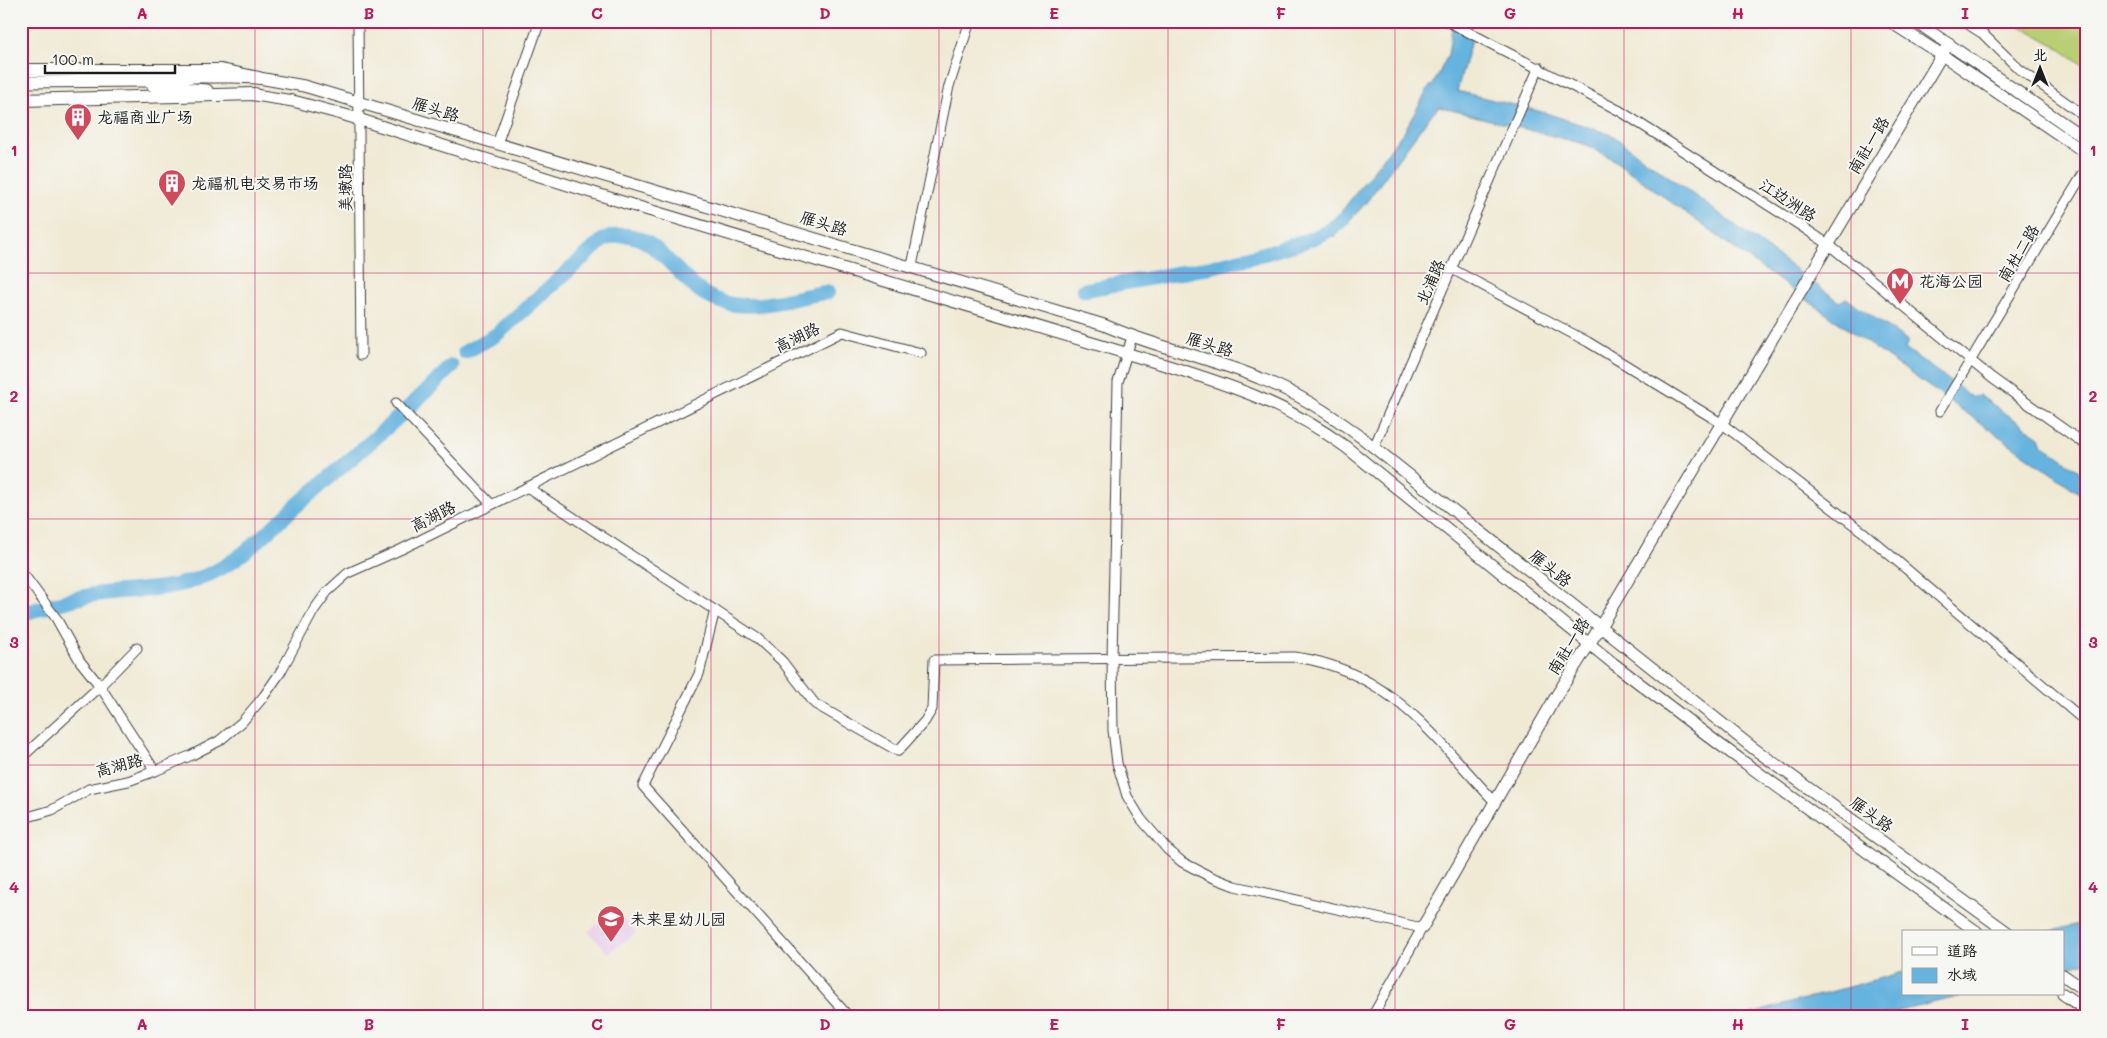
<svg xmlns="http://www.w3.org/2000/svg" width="2107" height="1038" font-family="Mali,'LXGW WenKai TC',sans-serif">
<rect width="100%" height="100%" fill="#f6f6f2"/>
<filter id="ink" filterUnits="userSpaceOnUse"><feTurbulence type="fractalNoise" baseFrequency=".02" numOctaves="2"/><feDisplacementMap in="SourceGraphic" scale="10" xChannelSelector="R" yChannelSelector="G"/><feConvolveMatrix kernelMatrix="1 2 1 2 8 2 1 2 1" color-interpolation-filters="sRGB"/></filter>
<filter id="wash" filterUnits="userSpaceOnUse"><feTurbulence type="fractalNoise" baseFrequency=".0096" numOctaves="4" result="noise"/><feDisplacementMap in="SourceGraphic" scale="20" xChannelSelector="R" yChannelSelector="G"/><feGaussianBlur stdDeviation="1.12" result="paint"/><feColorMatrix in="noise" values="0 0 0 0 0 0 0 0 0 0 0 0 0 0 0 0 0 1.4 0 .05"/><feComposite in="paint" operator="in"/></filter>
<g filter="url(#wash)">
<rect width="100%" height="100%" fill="#f0ead5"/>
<polygon fill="#ead1ec" points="619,914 636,933 608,953 588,931 606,919"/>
<polygon fill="#b9cf73" stroke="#6a7648" points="2011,21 2086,21 2086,67 2056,46"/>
<g fill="#65b3df" stroke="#40687e">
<polygon points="1453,21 1470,21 1472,37 1457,91 1546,113 1612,135 1840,302 1846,298 1908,341 1905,348 1972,397 1979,395 2040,437 2043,445 2086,476 2086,498 1742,254 1611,158 1584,144 1439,107 1427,120 1365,204 1334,237 1325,226 1341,212 1405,130 1429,87 1433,85 1448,55"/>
<polygon points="2086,922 2086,962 2063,969 2063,932 2048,932"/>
<polygon points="1903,972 1903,994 1969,994 1875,1017 1739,1017"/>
</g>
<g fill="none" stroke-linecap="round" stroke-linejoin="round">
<g stroke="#65b3df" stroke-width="15">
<path d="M1084,290C1153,277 1223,268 1289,246C1309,240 1329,234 1343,219"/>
<path d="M465,352L496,335L603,240C654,216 675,287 719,301C754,313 792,297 828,292"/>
<path d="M21,614C47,607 72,598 98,594C133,589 170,591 203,577C239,563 268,531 296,506C349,461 402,416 452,366"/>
</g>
</g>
</g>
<g filter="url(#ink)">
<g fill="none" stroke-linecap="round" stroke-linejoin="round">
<g stroke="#3c3b38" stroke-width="11">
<g id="minor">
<polyline points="358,21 361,355"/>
<polyline points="1447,21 1620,111 1801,226 1828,244 1992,378 2086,445"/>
<polyline points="1963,21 1983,34 2019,69 2086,117"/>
<polyline points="497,144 540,21"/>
<polyline points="912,266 949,86 970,21"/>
<polyline points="1452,269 1588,342 1721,423 1863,532 2086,722"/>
<polyline points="1132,337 1118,382 1112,658 1113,730 1117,763 1127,796 1141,819 1167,849 1182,862 1209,876 1235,886 1422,928 1372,1017"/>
<polyline points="396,403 491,504"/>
<polyline points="1940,411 2086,169"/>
<polyline points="1374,447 1539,67"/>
<path d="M527,487L757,638L782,661L815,704L898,751L925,721L932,709L934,660L1295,657C1389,670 1434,737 1494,801"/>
<polyline points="21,571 56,618 80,661 100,686 155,771"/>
<polyline points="715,610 699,674 643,786 849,1017"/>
<polyline points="21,758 100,686 137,648"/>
<polyline points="21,819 52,810 89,789 128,781 155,771 192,755 219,741 242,722 264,696 280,673 314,610 327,592 348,573 402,549 842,332 921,353"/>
</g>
</g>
<g stroke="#3c3b38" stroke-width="13">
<g id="major">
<polyline points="1889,21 1942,55 2086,153"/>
<polyline points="1915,21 2086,139"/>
<path d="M21,82L146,81L194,77H233L259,78L304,86L1104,325C1154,347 1208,357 1259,378C1296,392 1329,413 1361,437L1753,748L2007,932"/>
<polyline points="153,86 207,90"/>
<path d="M248,94L293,101L345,115L632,205L1162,364C1233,386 1285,403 1346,447L1614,664L1719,744L1977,932"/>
<polyline points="1422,928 1555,698 1600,627 1949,43"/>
<polyline points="2063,975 2086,991"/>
<polyline points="2063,994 2086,1010"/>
</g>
</g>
<g stroke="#3c3b38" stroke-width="14">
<g id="highway">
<polyline points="21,70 221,70 259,78"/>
<polyline points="21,100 255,94"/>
</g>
</g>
<use href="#minor" stroke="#fff" stroke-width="9"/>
<use href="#major" stroke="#fff" stroke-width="11"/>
<use href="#highway" stroke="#fff" stroke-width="12"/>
</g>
</g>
<path fill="none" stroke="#c2185b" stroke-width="1" stroke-opacity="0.55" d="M255,21V1017M483,21V1017M711,21V1017M939,21V1017M1168,21V1017M1395,21V1017M1624,21V1017M1851,21V1017M21,273H2086M21,519H2086M21,765H2086"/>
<defs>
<g id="building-pin" transform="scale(1.4375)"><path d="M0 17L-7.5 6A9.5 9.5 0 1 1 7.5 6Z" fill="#d1495b" stroke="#f6f6f2"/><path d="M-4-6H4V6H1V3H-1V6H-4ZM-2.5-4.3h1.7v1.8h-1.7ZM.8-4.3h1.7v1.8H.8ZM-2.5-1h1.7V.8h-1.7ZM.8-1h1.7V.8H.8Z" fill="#fff"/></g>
<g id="metro-pin" transform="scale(1.4375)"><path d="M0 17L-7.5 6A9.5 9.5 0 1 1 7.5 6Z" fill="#d1495b" stroke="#f6f6f2"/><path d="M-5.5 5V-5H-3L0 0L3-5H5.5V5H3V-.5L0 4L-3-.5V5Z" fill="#fff"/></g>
<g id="school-pin" transform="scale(1.4375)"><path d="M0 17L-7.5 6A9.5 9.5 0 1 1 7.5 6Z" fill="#d1495b" stroke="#f6f6f2"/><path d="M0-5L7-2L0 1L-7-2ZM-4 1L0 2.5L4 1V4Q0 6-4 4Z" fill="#fff"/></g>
</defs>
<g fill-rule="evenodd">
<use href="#building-pin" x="78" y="117"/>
<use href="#building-pin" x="172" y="183"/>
<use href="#metro-pin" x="1900" y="281"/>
<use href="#school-pin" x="611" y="919"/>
</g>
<g text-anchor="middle" stroke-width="4" stroke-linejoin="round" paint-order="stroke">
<g font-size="16" fill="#1c1c1c" stroke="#f6f6f2">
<text transform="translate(436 109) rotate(17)" y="6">雁头路</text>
<text transform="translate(1868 145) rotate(-59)" y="6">南社一路</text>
<text transform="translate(345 188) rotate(-90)" y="6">美墩路</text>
<text transform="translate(1788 200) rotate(33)" y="6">江边洲路</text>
<text transform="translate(824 223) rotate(17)" y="6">雁头路</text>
<text transform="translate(2018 253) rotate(-59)" y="6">南杜二路</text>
<text transform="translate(1430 282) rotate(-66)" y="6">北浦路</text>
<text transform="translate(797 337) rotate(-26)" y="6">高湖路</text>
<text transform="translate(1210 344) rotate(17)" y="6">雁头路</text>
<text transform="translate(433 516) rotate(-27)" y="6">高湖路</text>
<text transform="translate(1551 568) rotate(39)" y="6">雁头路</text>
<text transform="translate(1568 646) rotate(-58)" y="6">南社一路</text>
<text transform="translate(119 765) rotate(-15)" y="6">高湖路</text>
<text transform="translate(1872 814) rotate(36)" y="6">雁头路</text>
</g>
<g font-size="16" fill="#1c1c1c" stroke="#f6f6f2" text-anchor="start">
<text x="97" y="123">龙福商业广场</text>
<text x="191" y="189">龙福机电交易市场</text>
<text x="1919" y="287">花海公园</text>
<text x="630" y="925">未来星幼儿园</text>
</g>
</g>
<rect width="2107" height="1038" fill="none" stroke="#f6f6f2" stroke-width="55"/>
<rect x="1902" y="930" width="162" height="65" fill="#f6f6f2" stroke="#9f9f9c"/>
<rect x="1912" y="947" width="25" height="8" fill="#ffffff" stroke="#9f9f9c"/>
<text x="1947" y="956" font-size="15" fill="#1c1c1c">道路</text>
<rect x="1912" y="968" width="25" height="15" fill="#65b3df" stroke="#9f9f9c"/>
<text x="1947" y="980" font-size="15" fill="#1c1c1c">水域</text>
<g transform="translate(2040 68)" stroke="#f6f6f2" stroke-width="4" paint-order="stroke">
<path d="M0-4L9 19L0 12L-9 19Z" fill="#1c1c1c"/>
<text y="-8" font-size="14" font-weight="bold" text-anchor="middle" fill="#1c1c1c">北</text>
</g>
<path d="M45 65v8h130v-8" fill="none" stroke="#1c1c1c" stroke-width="2.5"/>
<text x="52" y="65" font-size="15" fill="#1c1c1c" stroke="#f6f6f2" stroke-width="4" paint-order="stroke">100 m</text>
<rect x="28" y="28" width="2052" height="982" fill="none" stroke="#c2185b" stroke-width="2"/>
<g font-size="16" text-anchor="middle" font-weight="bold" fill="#c2185b">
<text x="142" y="19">A</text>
<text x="369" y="19">B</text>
<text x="597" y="19">C</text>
<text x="825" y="19">D</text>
<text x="1054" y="19">E</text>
<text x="1281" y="19">F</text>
<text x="1510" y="19">G</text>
<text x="1738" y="19">H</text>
<text x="1965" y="19">I</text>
<text x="14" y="156">1</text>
<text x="2093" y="156">1</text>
<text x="14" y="402">2</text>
<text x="2093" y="402">2</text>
<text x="14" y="648">3</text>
<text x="2093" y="648">3</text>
<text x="14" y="893">4</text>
<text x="2093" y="893">4</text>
<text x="142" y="1030">A</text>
<text x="369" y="1030">B</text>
<text x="597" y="1030">C</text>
<text x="825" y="1030">D</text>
<text x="1054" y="1030">E</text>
<text x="1281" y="1030">F</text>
<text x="1510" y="1030">G</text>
<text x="1738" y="1030">H</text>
<text x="1965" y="1030">I</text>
</g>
</svg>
